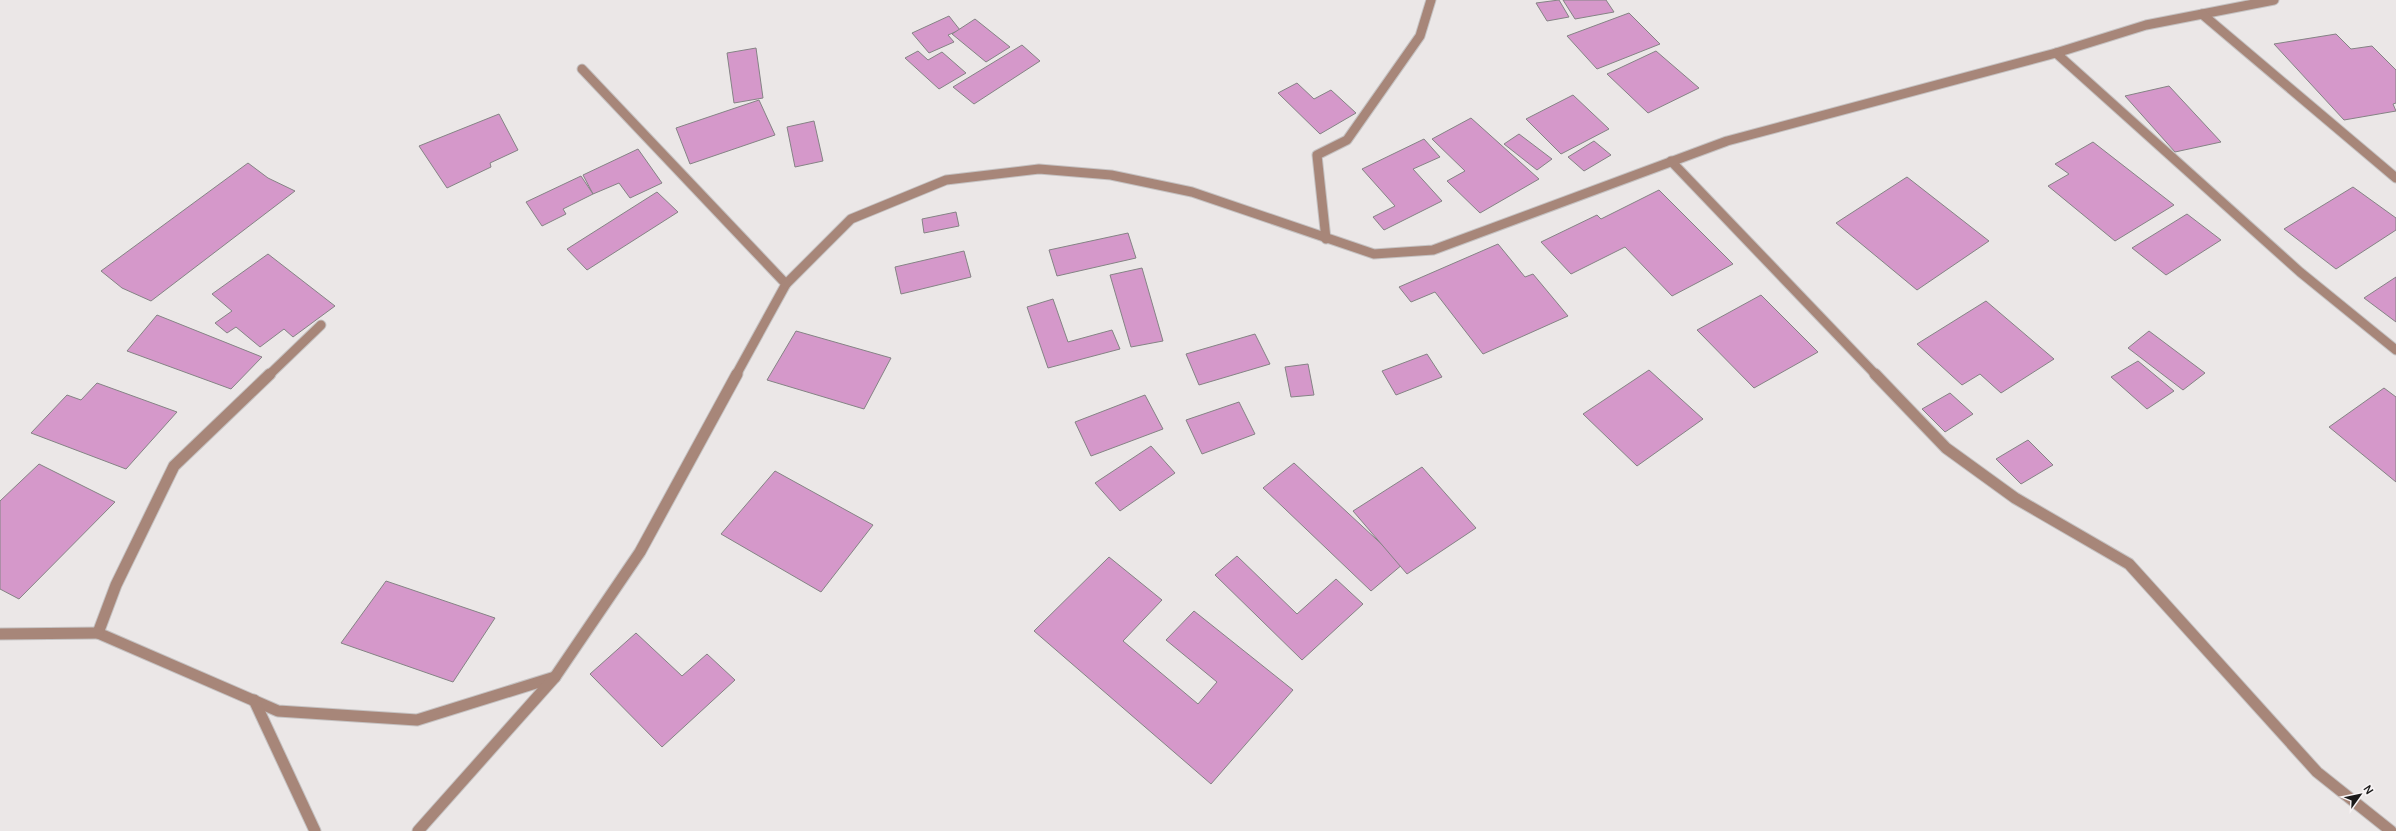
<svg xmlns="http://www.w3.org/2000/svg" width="2396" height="831" font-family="Manrope,sans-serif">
<rect width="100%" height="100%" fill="#ebe7e7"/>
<g fill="#d598ca" stroke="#858385">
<polygon points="1559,0 1569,17 1547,21 1536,3"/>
<polygon points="1563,0 1606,0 1614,12 1575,19"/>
<polygon points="1629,13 1660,44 1597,69 1567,36"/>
<polygon points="949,16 960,30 948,35 954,42 929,53 912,33"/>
<polygon points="975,19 1010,47 986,62 952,34"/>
<polygon points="2336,34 2351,49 2372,46 2396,70 2396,103 2393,104 2396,111 2344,120 2274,44"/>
<polygon points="1022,45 1040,61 974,104 953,87"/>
<polygon points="756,48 763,98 734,103 727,53"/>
<polygon points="918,51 928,60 942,52 966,73 939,89 905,58"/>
<polygon points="1656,51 1699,88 1648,113 1607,74"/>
<polygon points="1297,83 1314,99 1331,90 1356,113 1320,134 1278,93"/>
<polygon points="2169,86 2221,142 2175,152 2125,96"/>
<polygon points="1573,95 1609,129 1561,154 1526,119"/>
<polygon points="759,100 775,135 690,164 676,128"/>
<polygon points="499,114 518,150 490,163 491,167 447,188 419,146"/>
<polygon points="1471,118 1539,179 1480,213 1447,181 1465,171 1432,139"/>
<polygon points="814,121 823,161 795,167 787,127"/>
<polygon points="1519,134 1552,159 1537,170 1504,144"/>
<polygon points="1424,139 1440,157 1413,169 1442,201 1384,230 1373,217 1395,206 1362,169"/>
<polygon points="1594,141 1611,155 1584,171 1568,157"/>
<polygon points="2093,142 2174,205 2115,241 2048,186 2069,174 2055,164"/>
<polygon points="638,149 662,183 630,198 619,183 593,194 583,175"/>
<polygon points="248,163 268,178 295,191 151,301 122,288 101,271"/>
<polygon points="581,176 593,194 563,209 566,214 542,226 526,202"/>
<polygon points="1907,177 1989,241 1917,290 1836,223"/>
<polygon points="2353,187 2396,218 2396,230 2336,269 2284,229"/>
<polygon points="1659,190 1733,264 1672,296 1625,247 1571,274 1541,242 1597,215 1601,219"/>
<polygon points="657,192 678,212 587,270 567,249"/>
<polygon points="956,212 959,226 924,233 922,219"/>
<polygon points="2187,214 2221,240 2166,275 2132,248"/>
<polygon points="1128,233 1136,258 1057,276 1049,250"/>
<polygon points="1498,244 1525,277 1533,274 1568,316 1483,354 1435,292 1411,302 1399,287"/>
<polygon points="964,251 971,277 901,294 895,267"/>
<polygon points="268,254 335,306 293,337 284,329 260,347 236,327 227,333 215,323 232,311 212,294"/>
<polygon points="1142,268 1163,341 1131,347 1110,275"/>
<polygon points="2396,277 2396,322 2364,298"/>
<polygon points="1761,295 1818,352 1754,388 1697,330"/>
<polygon points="1053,299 1068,342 1112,330 1120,349 1048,368 1027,307"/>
<polygon points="1986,301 2054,359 2001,393 1980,374 1962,385 1917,344"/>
<polygon points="157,315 262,357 231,389 127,351"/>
<polygon points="796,331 891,358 864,409 767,380"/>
<polygon points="2149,331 2205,373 2183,390 2128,348"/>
<polygon points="1255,334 1270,364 1199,385 1186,354"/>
<polygon points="1427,354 1442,377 1396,395 1382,371"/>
<polygon points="2138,361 2174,391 2147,409 2111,377"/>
<polygon points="1308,364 1314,395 1291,397 1285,367"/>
<polygon points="1649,370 1703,419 1637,466 1583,414"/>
<polygon points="97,383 177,412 126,469 31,433 67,395 81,400"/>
<polygon points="2384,388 2396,397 2396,482 2329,427"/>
<polygon points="1950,393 1973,414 1945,432 1922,409"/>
<polygon points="1145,395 1163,429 1091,456 1075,422"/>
<polygon points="1239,402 1255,434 1202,454 1186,420"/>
<polygon points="2028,440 2053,465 2021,484 1996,459"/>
<polygon points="1151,446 1175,473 1120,511 1095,483"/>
<polygon points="1294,463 1403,564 1371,591 1263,488"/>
<polygon points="39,464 115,502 19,599 0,589 0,501"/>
<polygon points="1422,467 1476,528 1407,574 1353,511"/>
<polygon points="775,471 873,525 821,592 721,534"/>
<polygon points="1237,556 1297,614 1336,579 1363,604 1302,660 1215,575"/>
<polygon points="1109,557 1162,600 1123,641 1198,704 1217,682 1166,640 1194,611 1293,690 1211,784 1034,631"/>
<polygon points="386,581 495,618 453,682 341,643"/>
<polygon points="636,633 682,676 707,654 735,680 662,747 590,674"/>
</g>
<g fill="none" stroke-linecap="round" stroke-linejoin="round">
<g stroke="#c5c2c2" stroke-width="11">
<g id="minor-far1">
<polyline points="2274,0 2146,25 2056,53 2300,272 2396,350"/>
<polyline points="2202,14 2396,178"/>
<polyline points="582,69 786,284 736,375"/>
<polyline points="1671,161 1876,375"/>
<polyline points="1326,239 1317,155 1347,140 1420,36 1431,0"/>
<polyline points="786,284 851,219 946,180 1039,169 1111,175 1192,192 1374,254 1433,250 1727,141 2056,53"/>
<polyline points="269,375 321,325"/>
</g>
</g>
<g stroke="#c5c2c2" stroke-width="13">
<g id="minor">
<polyline points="270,374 174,466 116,585 98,633 278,711 417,720 555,677"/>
<polyline points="1875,374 1946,448 2015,498 2129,564 2317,772 2391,831"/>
<polyline points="0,634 98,633"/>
<polyline points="254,700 315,831"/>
<polyline points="418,831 555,677 640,552 737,374"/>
</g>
</g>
<use href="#minor-far1" stroke="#a78679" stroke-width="9"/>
<use href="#minor" stroke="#a78679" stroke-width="11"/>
</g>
<g transform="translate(2360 795) rotate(57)" stroke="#f8f4f5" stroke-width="3" paint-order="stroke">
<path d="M0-3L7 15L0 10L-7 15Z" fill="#1a1919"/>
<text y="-6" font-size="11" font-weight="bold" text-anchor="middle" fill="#1a1919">N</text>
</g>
</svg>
